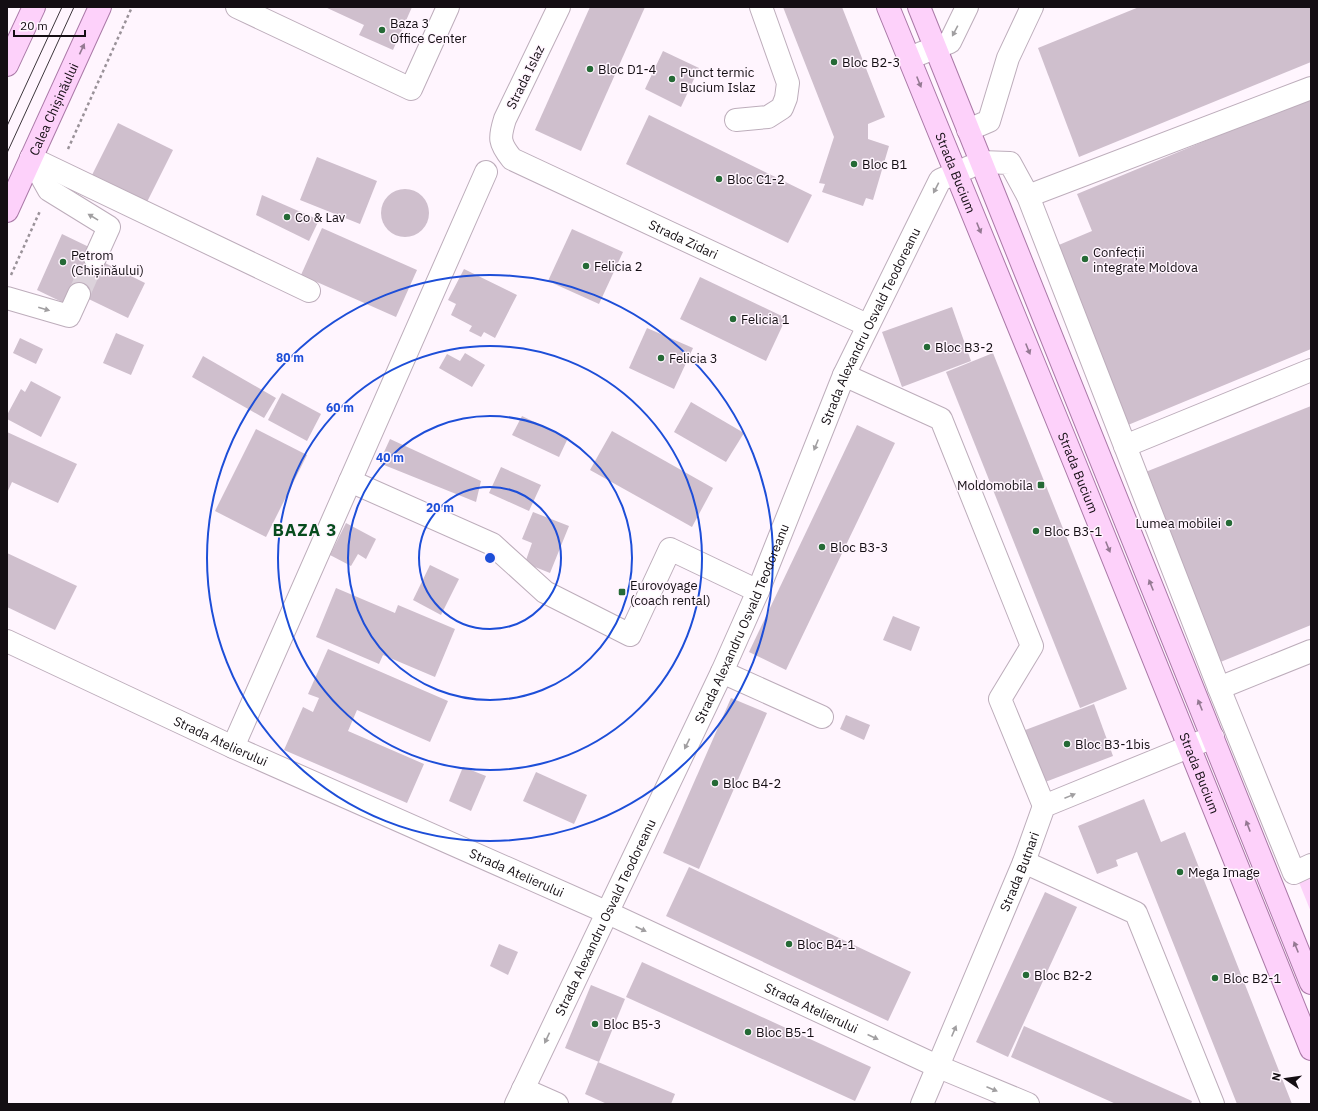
<svg xmlns="http://www.w3.org/2000/svg" width="1318" height="1111" font-family="'IBM Plex Sans',sans-serif">
<rect width="100%" height="100%" fill="#fff5fe"/>
<polygon fill="#fcd2f9" points="1311,873 1311,912 1298,880"/>
<g fill="#cfbfcd">
<polygon points="325,7 412,7 393,50 359,35 364,25"/>
<polygon points="590,7 645,7 581,151 535,130"/>
<polygon points="783,7 842,7 885,117 868,124 868,139 889,146 873,200 866,198 863,206 822,192 825,184 819,183 834,137"/>
<polygon points="1139,7 1311,7 1311,62 1079,157 1038,48"/>
<polygon points="663,51 699,68 681,107 645,89"/>
<polygon points="1311,97 1311,349 1128,425 1054,247 1092,231 1077,194"/>
<polygon points="649,115 812,195 788,243 626,164"/>
<polygon points="118,123 173,150 147,202 92,175"/>
<polygon points="317,157 377,181 360,224 300,200"/>
<circle cx="405" cy="213" r="24"/>
<polygon points="262,195 319,220 309,241 256,215"/>
<polygon points="322,228 417,270 396,317 301,275"/>
<polygon points="572,229 623,252 599,304 548,281"/>
<polygon points="62,234 89,247 95,258 145,283 128,318 70,290 64,303 37,290"/>
<polygon points="464,269 517,295 495,338 484,332 481,337 469,331 472,326 451,315 456,304 448,300"/>
<polygon points="700,277 786,318 766,361 680,319"/>
<polygon points="952,307 971,361 902,387 882,332"/>
<polygon points="647,328 693,348 674,389 629,368"/>
<polygon points="116,333 144,345 131,375 103,363"/>
<polygon points="20,338 43,349 36,364 13,353"/>
<polygon points="465,353 485,365 472,387 439,368 447,354 460,361"/>
<polygon points="993,353 1127,689 1080,708 946,372"/>
<polygon points="203,356 276,398 264,418 192,377"/>
<polygon points="31,381 61,397 41,437 7,419 7,415 21,389 25,392"/>
<polygon points="282,393 321,414 307,441 268,420"/>
<polygon points="691,402 744,433 726,462 674,432"/>
<polygon points="1311,406 1311,625 1218,663 1143,473"/>
<polygon points="522,416 568,438 559,457 512,435"/>
<polygon points="857,425 895,443 786,670 749,652"/>
<polygon points="256,429 307,455 266,537 215,511"/>
<polygon points="612,431 713,488 692,527 590,470"/>
<polygon points="7,432 77,464 58,503 12,482 7,493"/>
<polygon points="390,439 481,481 476,502 379,463"/>
<polygon points="501,467 541,485 529,511 489,493"/>
<polygon points="533,512 569,526 550,573 525,563 532,543 522,539"/>
<polygon points="346,523 376,539 366,559 358,554 351,566 330,555"/>
<polygon points="7,553 77,586 55,630 7,607"/>
<polygon points="430,565 459,579 441,615 413,600"/>
<polygon points="336,588 395,613 398,605 455,629 435,677 383,655 379,664 316,637"/>
<polygon points="893,616 920,627 911,651 883,640"/>
<polygon points="328,649 448,701 430,742 357,710 348,731 424,764 407,803 284,750 303,707 313,712 319,698 308,694"/>
<polygon points="731,698 767,713 699,869 663,853"/>
<polygon points="1094,704 1113,756 1040,784 1020,732"/>
<polygon points="846,715 870,725 864,740 840,729"/>
<polygon points="463,767 486,776 471,811 449,801"/>
<polygon points="536,772 587,795 574,824 523,801"/>
<polygon points="1144,799 1161,842 1185,832 1292,1104 1237,1104 1137,852 1116,860 1118,866 1097,874 1078,826"/>
<polygon points="689,867 911,972 888,1021 666,916"/>
<polygon points="1045,892 1077,907 1008,1057 976,1042"/>
<polygon points="499,944 518,952 508,975 490,966"/>
<polygon points="642,962 871,1067 855,1101 626,997"/>
<polygon points="591,985 625,999 599,1062 565,1048"/>
<polygon points="1024,1026 1192,1101 1191,1104 1116,1104 1011,1057"/>
<polygon points="598,1062 675,1094 671,1104 607,1104 585,1094"/>
</g>
<g fill="none" stroke-linecap="round" stroke-linejoin="round">
<polyline stroke="#dcd2db" stroke-width="22" stroke-dasharray="22 11" stroke-linecap="butt" points="79,294 95,258"/>
<g stroke="#bdadbb" stroke-width="24">
<g id="minor">
<polyline points="237,7 411,89 448,7"/>
<path id="s1" d="M559,7L505,119C499,138 499,143 512,159L867,325"/>
<polyline points="909,58 950,42 967,7"/>
<polyline points="736,120 768,117 782,108 786,98 788,83 761,7"/>
<polyline points="968,130 989,121 1008,58 1032,7"/>
<polyline points="31,158 309,291"/>
<polyline points="31,158 49,190 109,227 95,258"/>
<polyline points="1028,196 1311,88"/>
<polyline points="7,298 69,316 79,294"/>
<polyline points="844,375 941,419 1032,646 1000,699 1044,806"/>
<polyline points="1125,446 1311,370"/>
<polyline points="350,481 492,544 545,592 630,635 670,549 758,591"/>
<path id="s2" d="M7,641L233,747L606,912L939,1067L1028,1104"/>
<polyline points="722,672 822,717"/>
<polyline points="1219,688 1311,651"/>
<polyline points="233,747 486,172"/>
<polyline points="1024,862 1136,913 1213,1104"/>
<polyline points="523,1089 557,1104"/>
<path id="s3" d="M516,1104L722,672L758,591L844,375L940,180L981,162L1010,163L1028,196L1219,688L1294,873L1311,865"/>
<path id="s4" d="M922,1104L1024,862L1044,806L1213,737"/>
</g>
</g>
<g stroke="#aa79a7" stroke-width="24">
<g id="major">
<path id="s5" d="M888,7L1075,464L1311,1049"/>
<polyline points="919,7 1311,983"/>
<polyline points="7,65 34,7"/>
<path id="s6" d="M7,211L100,7"/>
</g>
</g>
<g stroke="#9a9299" stroke-width="2.5" stroke-dasharray="3 3" stroke-linecap="butt">
<polyline points="68,149 132,7"/>
<polyline points="11,275 40,211"/>
</g>
<use href="#minor" stroke="#fff" stroke-width="22"/>
<use href="#major" stroke="#fdd1fa" stroke-width="22"/>
<g stroke="#3d363c" stroke-width="1">
<polyline points="7,126 62,7"/>
<polyline points="7,153 74,7"/>
</g>
</g>
<defs><path id="oneway-solid" d="M-6-.8H1V-3.2L6.5 0L1 3.2V.8H-6Z"/></defs>
<g fill="#a19fa1">
<use href="#oneway-solid" transform="translate(955 31) rotate(118)"/>
<use href="#oneway-solid" transform="translate(936 188) rotate(117)"/>
<use href="#oneway-solid" transform="translate(93 217) rotate(-149)"/>
<use href="#oneway-solid" transform="translate(44 309) rotate(16)"/>
<use href="#oneway-solid" transform="translate(816 445) rotate(112)"/>
<use href="#oneway-solid" transform="translate(687 744) rotate(116)"/>
<use href="#oneway-solid" transform="translate(1070 796) rotate(-22)"/>
<use href="#oneway-solid" transform="translate(641 929) rotate(25)"/>
<use href="#oneway-solid" transform="translate(954 1031) rotate(-67)"/>
<use href="#oneway-solid" transform="translate(873 1037) rotate(25)"/>
<use href="#oneway-solid" transform="translate(547 1038) rotate(115)"/>
<use href="#oneway-solid" transform="translate(992 1089) rotate(23)"/>
</g>
<g fill="#947992">
<use href="#oneway-solid" transform="translate(82 49) rotate(-65)"/>
<use href="#oneway-solid" transform="translate(919 82) rotate(68)"/>
<use href="#oneway-solid" transform="translate(979 228) rotate(68)"/>
<use href="#oneway-solid" transform="translate(1028 349) rotate(68)"/>
<use href="#oneway-solid" transform="translate(1108 547) rotate(68)"/>
<use href="#oneway-solid" transform="translate(1151 585) rotate(-112)"/>
<use href="#oneway-solid" transform="translate(1200 705) rotate(-112)"/>
<use href="#oneway-solid" transform="translate(1248 826) rotate(-111)"/>
<use href="#oneway-solid" transform="translate(1296 947) rotate(-112)"/>
</g>
<g fill="none" stroke="#1d4ed8" stroke-width="2">
<circle cx="490" cy="558" r="71"/>
<circle cx="490" cy="558" r="142"/>
<circle cx="490" cy="558" r="212"/>
<circle cx="490" cy="558" r="283"/>
</g>
<g fill="#256a36" stroke="#fff5fe" stroke-width="1.5">
<circle cx="382" cy="30" r="4"/>
<circle cx="834" cy="62" r="4"/>
<circle cx="590" cy="69" r="4"/>
<circle cx="672" cy="79" r="4"/>
<circle cx="854" cy="164" r="4"/>
<circle cx="719" cy="179" r="4"/>
<circle cx="287" cy="217" r="4"/>
<circle cx="1085" cy="259" r="4"/>
<circle cx="63" cy="262" r="4"/>
<circle cx="586" cy="266" r="4"/>
<circle cx="733" cy="319" r="4"/>
<circle cx="927" cy="347" r="4"/>
<circle cx="661" cy="358" r="4"/>
<rect x="1037" y="481" width="8" height="8" rx="2"/>
<circle cx="1229" cy="523" r="4"/>
<circle cx="1036" cy="531" r="4"/>
<circle cx="822" cy="547" r="4"/>
<rect x="618" y="588" width="8" height="8" rx="2"/>
<circle cx="1067" cy="744" r="4"/>
<circle cx="715" cy="783" r="4"/>
<circle cx="1180" cy="872" r="4"/>
<circle cx="789" cy="944" r="4"/>
<circle cx="1026" cy="975" r="4"/>
<circle cx="1215" cy="978" r="4"/>
<circle cx="595" cy="1024" r="4"/>
<circle cx="748" cy="1032" r="4"/>
</g>
<g text-anchor="middle" stroke-width="3" stroke-linejoin="round" paint-order="stroke">
<g font-size="13" fill="#140e13" stroke="#fff5fe" text-anchor="start">
<text x="390" y="28">Baza 3<tspan x="390" dy="15">Office Center</tspan></text>
<text x="842" y="67">Bloc B2-3</text>
<text x="598" y="74">Bloc D1-4</text>
<text x="680" y="77">Punct termic<tspan x="680" dy="15">Bucium Islaz</tspan></text>
<text x="862" y="169">Bloc B1</text>
<text x="727" y="184">Bloc C1-2</text>
<text x="295" y="222">Co &amp; Lav</text>
<text x="1093" y="257">Confecții<tspan x="1093" dy="15">integrate Moldova</tspan></text>
<text x="71" y="260">Petrom<tspan x="71" dy="15">(Chișinăului)</tspan></text>
<text x="594" y="271">Felicia 2</text>
<text x="741" y="324">Felicia 1</text>
<text x="935" y="352">Bloc B3-2</text>
<text x="669" y="363">Felicia 3</text>
<text x="1033" y="490" text-anchor="end">Moldomobila</text>
<text x="1221" y="528" text-anchor="end">Lumea mobilei</text>
<text x="1044" y="536">Bloc B3-1</text>
<text x="830" y="552">Bloc B3-3</text>
<text x="630" y="590">Eurovoyage<tspan x="630" dy="15">(coach rental)</tspan></text>
<text x="1075" y="749">Bloc B3-1bis</text>
<text x="723" y="788">Bloc B4-2</text>
<text x="1188" y="877">Mega Image</text>
<text x="797" y="949">Bloc B4-1</text>
<text x="1034" y="980">Bloc B2-2</text>
<text x="1223" y="983">Bloc B2-1</text>
<text x="603" y="1029">Bloc B5-3</text>
<text x="756" y="1037">Bloc B5-1</text>
</g>
<g font-size="13" fill="#140e13" stroke="#fff5fe">
<text transform="translate(525 77) rotate(-64)" y="5">Strada Islaz</text>
<text dy="5" stroke="none"><textPath href="#s6" startOffset="112">Calea Chișinăului</textPath></text>
<text dy="5" stroke="none"><textPath href="#s5" startOffset="179">Strada Bucium</textPath></text>
<text dy="5" stroke="none"><textPath href="#s1" startOffset="357">Strada Zidari</textPath></text>
<text dy="5" stroke="none"><textPath href="#s3" startOffset="855">Strada Alexandru Osvald Teodoreanu</textPath></text>
<text dy="5" stroke="none"><textPath href="#s5" startOffset="503">Strada Bucium</textPath></text>
<text dy="5" stroke="none"><textPath href="#s3" startOffset="531">Strada Alexandru Osvald Teodoreanu</textPath></text>
<text dy="5" stroke="none"><textPath href="#s2" startOffset="236">Strada Atelierului</textPath></text>
<text dy="5" stroke="none"><textPath href="#s5" startOffset="827">Strada Bucium</textPath></text>
<text dy="5" stroke="none"><textPath href="#s4" startOffset="252">Strada Butnari</textPath></text>
<text dy="5" stroke="none"><textPath href="#s2" startOffset="560">Strada Atelierului</textPath></text>
<text dy="5" stroke="none"><textPath href="#s3" startOffset="207">Strada Alexandru Osvald Teodoreanu</textPath></text>
<text dy="5" stroke="none"><textPath href="#s2" startOffset="884">Strada Atelierului</textPath></text>
</g>
<g font-size="17" font-weight="bold" letter-spacing="1" fill="#074c1e" stroke="#fff5fe">
<text x="305" y="536">BAZA 3</text>
</g>
</g>
<circle cx="490" cy="558" r="6" fill="#1d4ed8" stroke="#fff5fe" stroke-width="2"/>
<g font-size="12" text-anchor="middle" font-weight="bold" fill="#1d4ed8" stroke="#fff5fe" stroke-width="3" stroke-linejoin="round" paint-order="stroke">
<text x="290" y="362">80 m</text>
<text x="340" y="412">60 m</text>
<text x="390" y="462">40 m</text>
<text x="440" y="512">20 m</text>
</g>
<rect width="1318" height="1111" fill="none" stroke="#140e13" stroke-width="16"/>
<g transform="translate(1286 1079) rotate(283)" stroke="#fff5fe" stroke-width="3" paint-order="stroke">
<path d="M0-3L7 15L0 10L-7 15Z" fill="#140e13"/>
<text y="-6" font-size="11" font-weight="bold" text-anchor="middle" fill="#140e13">N</text>
</g>
<path d="M14 30v6h71v-6" fill="none" stroke="#140e13" stroke-width="2"/>
<text x="20" y="30" font-size="12" fill="#140e13" stroke="#fff5fe" stroke-width="3" paint-order="stroke">20 m</text>
</svg>
